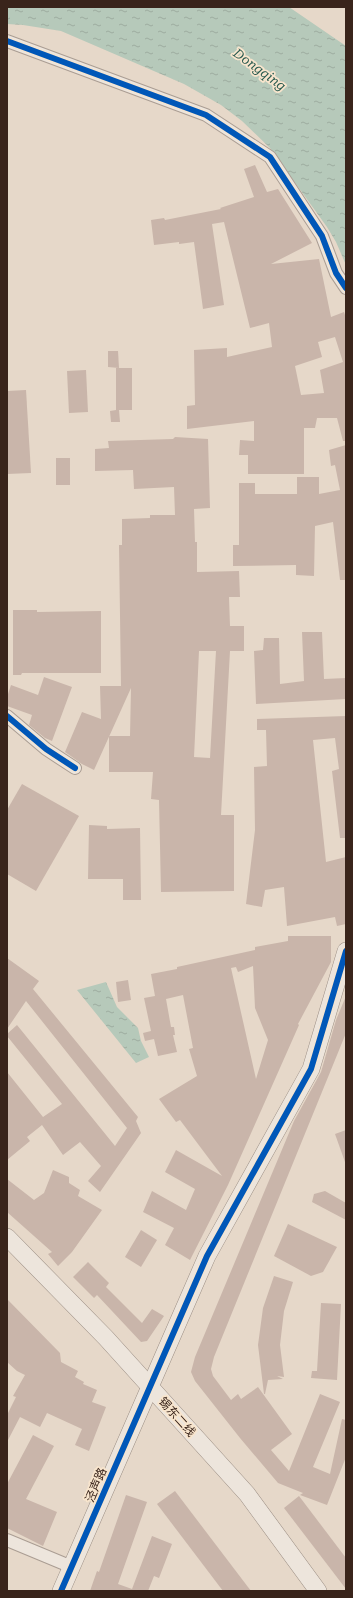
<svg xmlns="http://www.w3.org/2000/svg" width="353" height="1598" font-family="'Roboto Serif','Noto Sans SC',serif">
<defs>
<pattern id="water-ripples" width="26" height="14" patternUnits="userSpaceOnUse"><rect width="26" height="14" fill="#b6c9ba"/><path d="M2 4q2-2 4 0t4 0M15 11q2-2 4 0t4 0" fill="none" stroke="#9dac9f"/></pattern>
</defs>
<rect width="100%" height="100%" fill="#e6d8c9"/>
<g fill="url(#water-ripples)">
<polygon points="7,7 289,7 346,46 346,265 336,242 327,227 270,148 242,121 221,105 184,84 61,31 23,25 7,24"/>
<polygon points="106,982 117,1007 138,1028 141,1041 149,1057 136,1063 77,990"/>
</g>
<g fill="#c9b5aa" fill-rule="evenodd">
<path d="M255,165L267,192L278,189L312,243L271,264L319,259L331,317L344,312L346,318V441H343L337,418H317L315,428H304V474H248V455H239L240,440L254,441V421L187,429V406L195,405L194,350L227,348V357L272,347L269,323L250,328L224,222L212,224L224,305L203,309L194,242L179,244V242L154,245L151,220L164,218L165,220L221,209L220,208L254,197L244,169ZM335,337L343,362L320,370L324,393L301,395L295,366L322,357L318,342Z"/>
<polygon points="108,351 118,351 119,368 108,367"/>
<polygon points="116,368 132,368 132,410 119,410 120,422 111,422 110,411 116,410"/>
<polygon points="86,370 88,412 69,413 67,371"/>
<polygon points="26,390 31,473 7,474 7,391"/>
<path d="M175,437L208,439L210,508L194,509L195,542H197V572L239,571L240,597H229L230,626H244V651H230L221,815H234V891L161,892L159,800L151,799L153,772H109V736H130L131,688L94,770L82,764L65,752L82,712L101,719L100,686H121L119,545H122V519L150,518V515H175L174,487L134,489L133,470L95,471V449L109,448L108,441L173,439ZM199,651H216L210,758L194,757Z"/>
<polygon points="346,445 346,580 340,580 333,522 315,526 314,576 296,575 296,565 233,566 233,545 239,545 239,483 255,483 255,494 297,494 297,477 319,477 319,494 340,490 335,465 331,466 329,450"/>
<rect x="56" y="458" width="14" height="27"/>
<polygon points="13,610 37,610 37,612 101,611 101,673 22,673 21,675 13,675"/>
<polygon points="302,632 322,632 324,679 346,678 346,699 256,704 254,651 263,650 264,638 279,638 280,684 304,681"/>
<polygon points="44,677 72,687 52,741 45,738 29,725 32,715 7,706 7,697 11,685 38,695"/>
<polygon points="346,716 346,838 340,838 332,771 339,769 335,738 313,740 326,862 346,857 346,924 337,926 335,917 287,926 284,887 265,890 262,907 246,904 255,830 254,767 267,766 266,730 257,730 257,719"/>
<polygon points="22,784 79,816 36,891 7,874 7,810"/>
<polygon points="89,825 107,826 107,829 140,828 141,900 123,900 123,879 88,879"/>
<path d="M288,936H331V962L298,1024L299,1025L228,1185L190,1260L165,1245L174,1228L143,1212L152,1191L186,1210L195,1189L165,1172L176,1150L222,1176L180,1120L176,1122L159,1099L197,1076L189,1049L193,1048L183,995L166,999L171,1027H174L175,1035H173L177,1052L158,1056L154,1039L145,1041L143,1033L151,1031L144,998L155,996L151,974L177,969V967L255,950V947L288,941ZM253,966L255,1008L268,1040L256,1079L231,968L236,967L238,972Z"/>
<polygon points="7,958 39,981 33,989 138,1117 136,1121 141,1133 100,1192 88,1181 101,1166 80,1142 63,1155 42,1125 27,1137 30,1141 7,1160 7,1072 43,1117 62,1104 7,1036 7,1034 17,1025 115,1146 127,1128 26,1001 7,1029"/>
<polygon points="128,980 131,1000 118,1002 116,982"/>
<polygon points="346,996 346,1033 214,1357 211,1369 213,1376 231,1400 238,1394 241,1399 258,1387 292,1434 271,1450 289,1471 320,1394 340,1402 313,1467 330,1474 342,1419 346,1420 346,1457 327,1505 300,1495 303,1493 278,1483 240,1438 195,1381 191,1372 195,1357 294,1121 321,1072 336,1020"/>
<polygon points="346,1130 346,1161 345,1162 335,1134"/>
<polygon points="53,1170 69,1177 69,1183 80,1190 78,1196 102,1210 72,1252 58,1266 48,1254 52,1252 7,1212 7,1179 34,1200 44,1193"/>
<polygon points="325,1191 346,1203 346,1220 312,1202 314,1194"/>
<polygon points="288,1224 337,1247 323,1272 311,1276 274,1256"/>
<polygon points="141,1230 157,1240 141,1267 125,1257"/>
<polygon points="88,1262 109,1283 106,1287 142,1323 152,1309 164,1316 147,1341 141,1342 97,1295 94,1298 73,1277"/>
<polygon points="274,1276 293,1282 284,1311 280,1345 284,1377 277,1376 283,1379 268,1380 265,1394 264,1394 258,1345 263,1308"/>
<polygon points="7,1299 60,1353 61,1362 78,1371 75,1377 84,1382 83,1384 97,1390 92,1402 106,1407 89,1451 75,1445 82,1429 47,1413 40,1427 20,1417 7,1442 7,1415 16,1397 13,1396 25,1375 17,1371 7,1362"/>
<polygon points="321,1303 341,1304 337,1380 311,1378 312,1371 317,1371"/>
<polygon points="33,1435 54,1446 26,1499 57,1512 43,1546 7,1528 7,1484"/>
<polygon points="175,1491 251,1591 223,1591 157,1504"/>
<polygon points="126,1495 147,1502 118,1584 132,1589 152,1536 172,1544 159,1578 154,1576 148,1591 90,1591 97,1571 99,1572"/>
<polygon points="299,1496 346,1558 346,1589 284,1508"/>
</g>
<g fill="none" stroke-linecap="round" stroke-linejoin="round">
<g stroke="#aa9d93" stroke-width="14">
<g id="street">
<polyline points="7,41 206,115 270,157 322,236 336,273 346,288"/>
<polyline points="7,716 46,749 75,768"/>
<polyline points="7,1540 72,1567"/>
</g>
</g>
<g stroke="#9a8d83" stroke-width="18">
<g id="secondary">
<polyline points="7,1237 106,1338 247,1494 318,1591"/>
<polyline points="61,1591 207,1256 311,1069 346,951"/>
</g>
</g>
<use href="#street" stroke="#ede5dc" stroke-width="12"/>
<use href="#secondary" stroke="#ede5dc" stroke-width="17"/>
<g stroke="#f8e5cd" stroke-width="8">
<g id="cycleway">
<polyline points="7,41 206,115 270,157 322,236 336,273 346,288"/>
<polyline points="7,716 46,749 75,768"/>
<polyline points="61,1591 207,1256 311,1069 346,951"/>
</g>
</g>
<use href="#cycleway" stroke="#0057b8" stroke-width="6"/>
</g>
<g text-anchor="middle" stroke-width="3.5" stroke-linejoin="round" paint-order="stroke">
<g font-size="12" fill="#39241b" stroke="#f8e5cd">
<text transform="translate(177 1417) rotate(48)" y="4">锡东二线</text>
<text transform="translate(96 1485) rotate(-67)" y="4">泾声路</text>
</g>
<g font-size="13" font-style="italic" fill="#285a4f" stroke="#f8e5cd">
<text transform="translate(260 69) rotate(36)" y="5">Dongqing</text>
</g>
</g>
<rect width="353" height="1598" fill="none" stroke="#39241b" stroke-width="16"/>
</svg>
